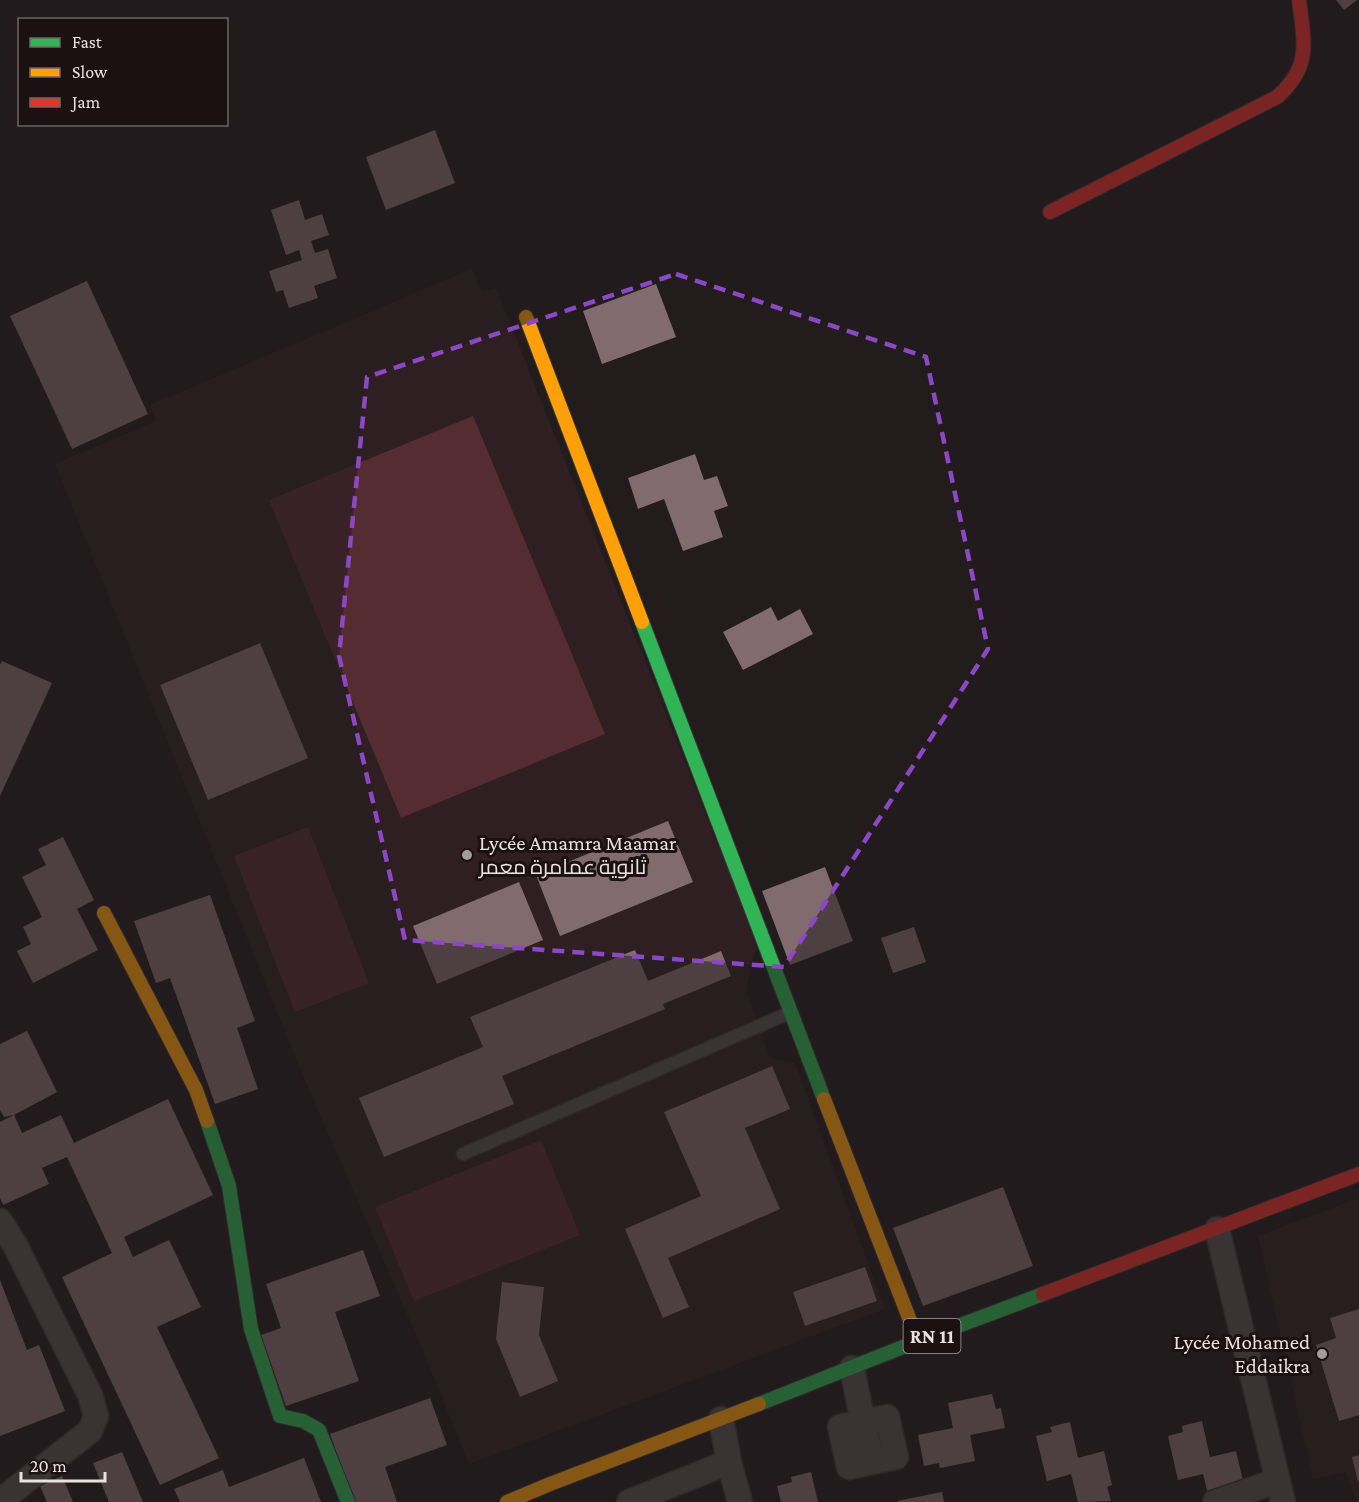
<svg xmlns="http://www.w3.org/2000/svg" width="1359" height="1502" font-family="'Crimson Pro',Cairo,serif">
<rect width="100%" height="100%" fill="#221c1d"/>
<g fill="#301f22">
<polygon points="472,269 482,292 496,288 757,942 746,989 770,1058 795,1063 885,1309 469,1464 420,1344 301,1071 55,464 156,421 150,405"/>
<polygon points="1359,1198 1359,1502 1356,1502 1346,1472 1313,1479 1258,1236"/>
</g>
<g fill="#562c33">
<polygon points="473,416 605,734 401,818 269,500"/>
<polygon points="308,827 369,983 295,1012 234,856"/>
<polygon points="541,1140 580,1235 414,1301 375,1207"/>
</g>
<g fill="#816b6f">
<polygon points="1336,0 1357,0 1344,10"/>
<polygon points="435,130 455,183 386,210 366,157"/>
<polygon points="299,200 305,220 322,214 329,235 311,241 315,253 328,249 337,278 314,286 318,298 289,308 283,290 276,292 269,271 302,260 299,250 286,255 271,210"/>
<polygon points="87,281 148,414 72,449 10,316"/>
<polygon points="656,284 676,337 602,364 583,311"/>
<polygon points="695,454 704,480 717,476 728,506 714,511 723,537 683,551 664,499 638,509 628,478"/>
<polygon points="771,607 778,621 800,609 813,634 743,670 723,632"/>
<polygon points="260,643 308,758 208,800 160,685"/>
<polygon points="2,661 52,683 0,796 0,665"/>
<polygon points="668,821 693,882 560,936 536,875"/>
<polygon points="63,837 94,900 77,909 98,950 33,983 17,951 31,944 23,927 42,917 22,877 46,865 38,849"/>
<polygon points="825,867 853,941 790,965 762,891"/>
<polygon points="519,882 543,940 437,984 413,926"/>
<polygon points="210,895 255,1021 237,1028 258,1089 215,1104 170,978 156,983 134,921"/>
<polygon points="914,927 926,962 893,973 881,938"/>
<polygon points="635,950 648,981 721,951 731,976 663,1004 665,1009 502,1076 514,1104 384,1157 359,1098 483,1047 470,1017"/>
<polygon points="27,1031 57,1092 14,1115 4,1117 0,1110 0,1044"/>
<polygon points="772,1066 790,1109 745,1128 780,1209 668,1258 689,1307 663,1318 625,1229 701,1196 664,1112"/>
<polygon points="168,1099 213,1195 124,1237 133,1257 169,1240 201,1307 157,1327 219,1458 160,1485 62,1277 112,1253 67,1157 42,1168 49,1184 3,1205 0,1198 0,1122 14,1115 22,1133 61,1115 74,1143"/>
<polygon points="1003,1187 1033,1266 923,1306 893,1228"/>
<polygon points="363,1250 380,1296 335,1312 359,1381 286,1406 261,1335 281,1328 266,1284"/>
<polygon points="865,1267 877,1301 805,1326 793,1292"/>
<polygon points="0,1280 27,1350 39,1345 65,1411 0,1436"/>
<polygon points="502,1282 544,1287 539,1335 558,1381 520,1397 496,1339"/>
<polygon points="1359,1309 1359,1415 1339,1421 1316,1345 1336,1338 1330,1318"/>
<polygon points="992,1394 996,1409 1001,1408 1005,1428 970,1435 975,1461 940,1468 939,1463 924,1466 918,1435 953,1428 948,1403"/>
<polygon points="430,1398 447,1445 385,1467 397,1502 354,1502 330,1434"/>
<polygon points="1202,1421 1210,1457 1236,1451 1244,1485 1210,1502 1203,1474 1178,1480 1168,1436 1183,1432 1182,1426"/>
<polygon points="1070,1422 1078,1458 1104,1451 1112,1485 1107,1487 1111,1501 1078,1502 1071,1474 1047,1481 1036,1436 1052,1432 1050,1427"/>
<polygon points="122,1452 143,1502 109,1502 93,1463"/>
<polygon points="1359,1455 1359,1482 1358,1482 1352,1457"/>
<polygon points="304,1458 321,1502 180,1502 174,1489 223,1470 229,1487"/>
<polygon points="811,1472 818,1502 781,1502 777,1486 792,1482 791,1477"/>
<polygon points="62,1476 73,1502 47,1502 40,1486"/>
<polygon points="942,1492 944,1502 898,1502 897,1501"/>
</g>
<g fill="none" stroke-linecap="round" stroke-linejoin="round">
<g stroke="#3d3839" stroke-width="15">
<polyline id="lane" points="463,1154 789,1013"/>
</g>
<g stroke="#3d3839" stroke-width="27">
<g id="street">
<polyline points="0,1221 15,1245 90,1395 96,1416 90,1431 0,1501"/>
<polyline points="1217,1229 1283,1502"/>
<polyline points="852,1368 863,1422 840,1427 849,1467 896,1457 887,1417 863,1422 872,1462"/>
<polyline points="721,1419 729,1462 740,1502"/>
<polyline points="629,1502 729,1462"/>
<polyline points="1215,1502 1277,1481"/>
</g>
</g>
<g stroke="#3d3839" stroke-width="16">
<g id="fast">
<polyline points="642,622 824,1099"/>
<polyline points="207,1121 229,1186 251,1329 280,1416 303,1421 319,1430 348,1502"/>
<polyline points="759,1404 918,1341 1043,1294"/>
</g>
</g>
<g stroke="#3d3839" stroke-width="16">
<g id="slow">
<polyline points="526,317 642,622"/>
<polyline points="104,913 196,1090 207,1121"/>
<polyline points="824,1099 918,1341"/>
<polyline points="507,1502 550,1484 759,1404"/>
</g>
</g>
<g stroke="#3d3839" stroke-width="16">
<g id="jam">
<path d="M1050,212L1277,97C1312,66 1304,42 1299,0"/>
<polyline points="1043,1294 1359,1174"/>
</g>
</g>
<use href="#lane" stroke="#545151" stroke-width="12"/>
<use href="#street" stroke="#545151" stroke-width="24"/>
<use href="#fast" stroke="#30b455" stroke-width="14"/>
<use href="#slow" stroke="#ff9f0a" stroke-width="14"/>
<use href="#jam" stroke="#e5322d" stroke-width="14"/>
</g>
<path d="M0 0H1359V1502H0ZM676,274L926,357L988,649L784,967L405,940L339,656L367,377Z" fill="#221c1d" fill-opacity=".55" fill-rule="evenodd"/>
<path fill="none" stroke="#8c47c4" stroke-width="4.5" stroke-dasharray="12 8" stroke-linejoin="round" d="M676,274L926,357L988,649L784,967L405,940L339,656L367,377Z"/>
<g fill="#a39c9d" stroke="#1b1012" stroke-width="2">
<circle cx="467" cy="855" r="6"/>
<circle cx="1322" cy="1354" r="6"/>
</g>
<g text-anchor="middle" stroke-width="6" stroke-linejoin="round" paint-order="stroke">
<rect fill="#1b1012" stroke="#aba2a4" stroke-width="1.5" x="903.5" y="1319" width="57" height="34" rx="4.5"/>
<g font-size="20" font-weight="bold" fill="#e9e1e2">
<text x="932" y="1343">RN 11</text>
</g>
<g font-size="21" fill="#e9e1e2" stroke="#1b1012" text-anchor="start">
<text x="479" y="850">Lycée Amamra Maamar<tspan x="479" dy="24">ثانوية عمامرة معمر</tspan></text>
<text x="1310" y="1349" text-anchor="end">Lycée Mohamed<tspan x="1310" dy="24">Eddaikra</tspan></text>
</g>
</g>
<rect x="18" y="18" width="210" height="108" fill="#1b1012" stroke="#6d6465" stroke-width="1.5"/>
<rect x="30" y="38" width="30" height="9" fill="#30b455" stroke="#6d6465" stroke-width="1.5"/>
<text x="72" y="48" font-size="18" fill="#e9e1e2">Fast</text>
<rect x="30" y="68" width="30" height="9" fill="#ff9f0a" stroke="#6d6465" stroke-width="1.5"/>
<text x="72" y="78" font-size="18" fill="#e9e1e2">Slow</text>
<rect x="30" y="98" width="30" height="9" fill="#e5322d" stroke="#6d6465" stroke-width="1.5"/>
<text x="72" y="108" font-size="18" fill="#e9e1e2">Jam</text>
<path d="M21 1472v9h84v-9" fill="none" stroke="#e9e1e2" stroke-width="3"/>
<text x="30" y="1472" font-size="18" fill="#e9e1e2" stroke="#1b1012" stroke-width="4.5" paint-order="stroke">20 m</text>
</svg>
